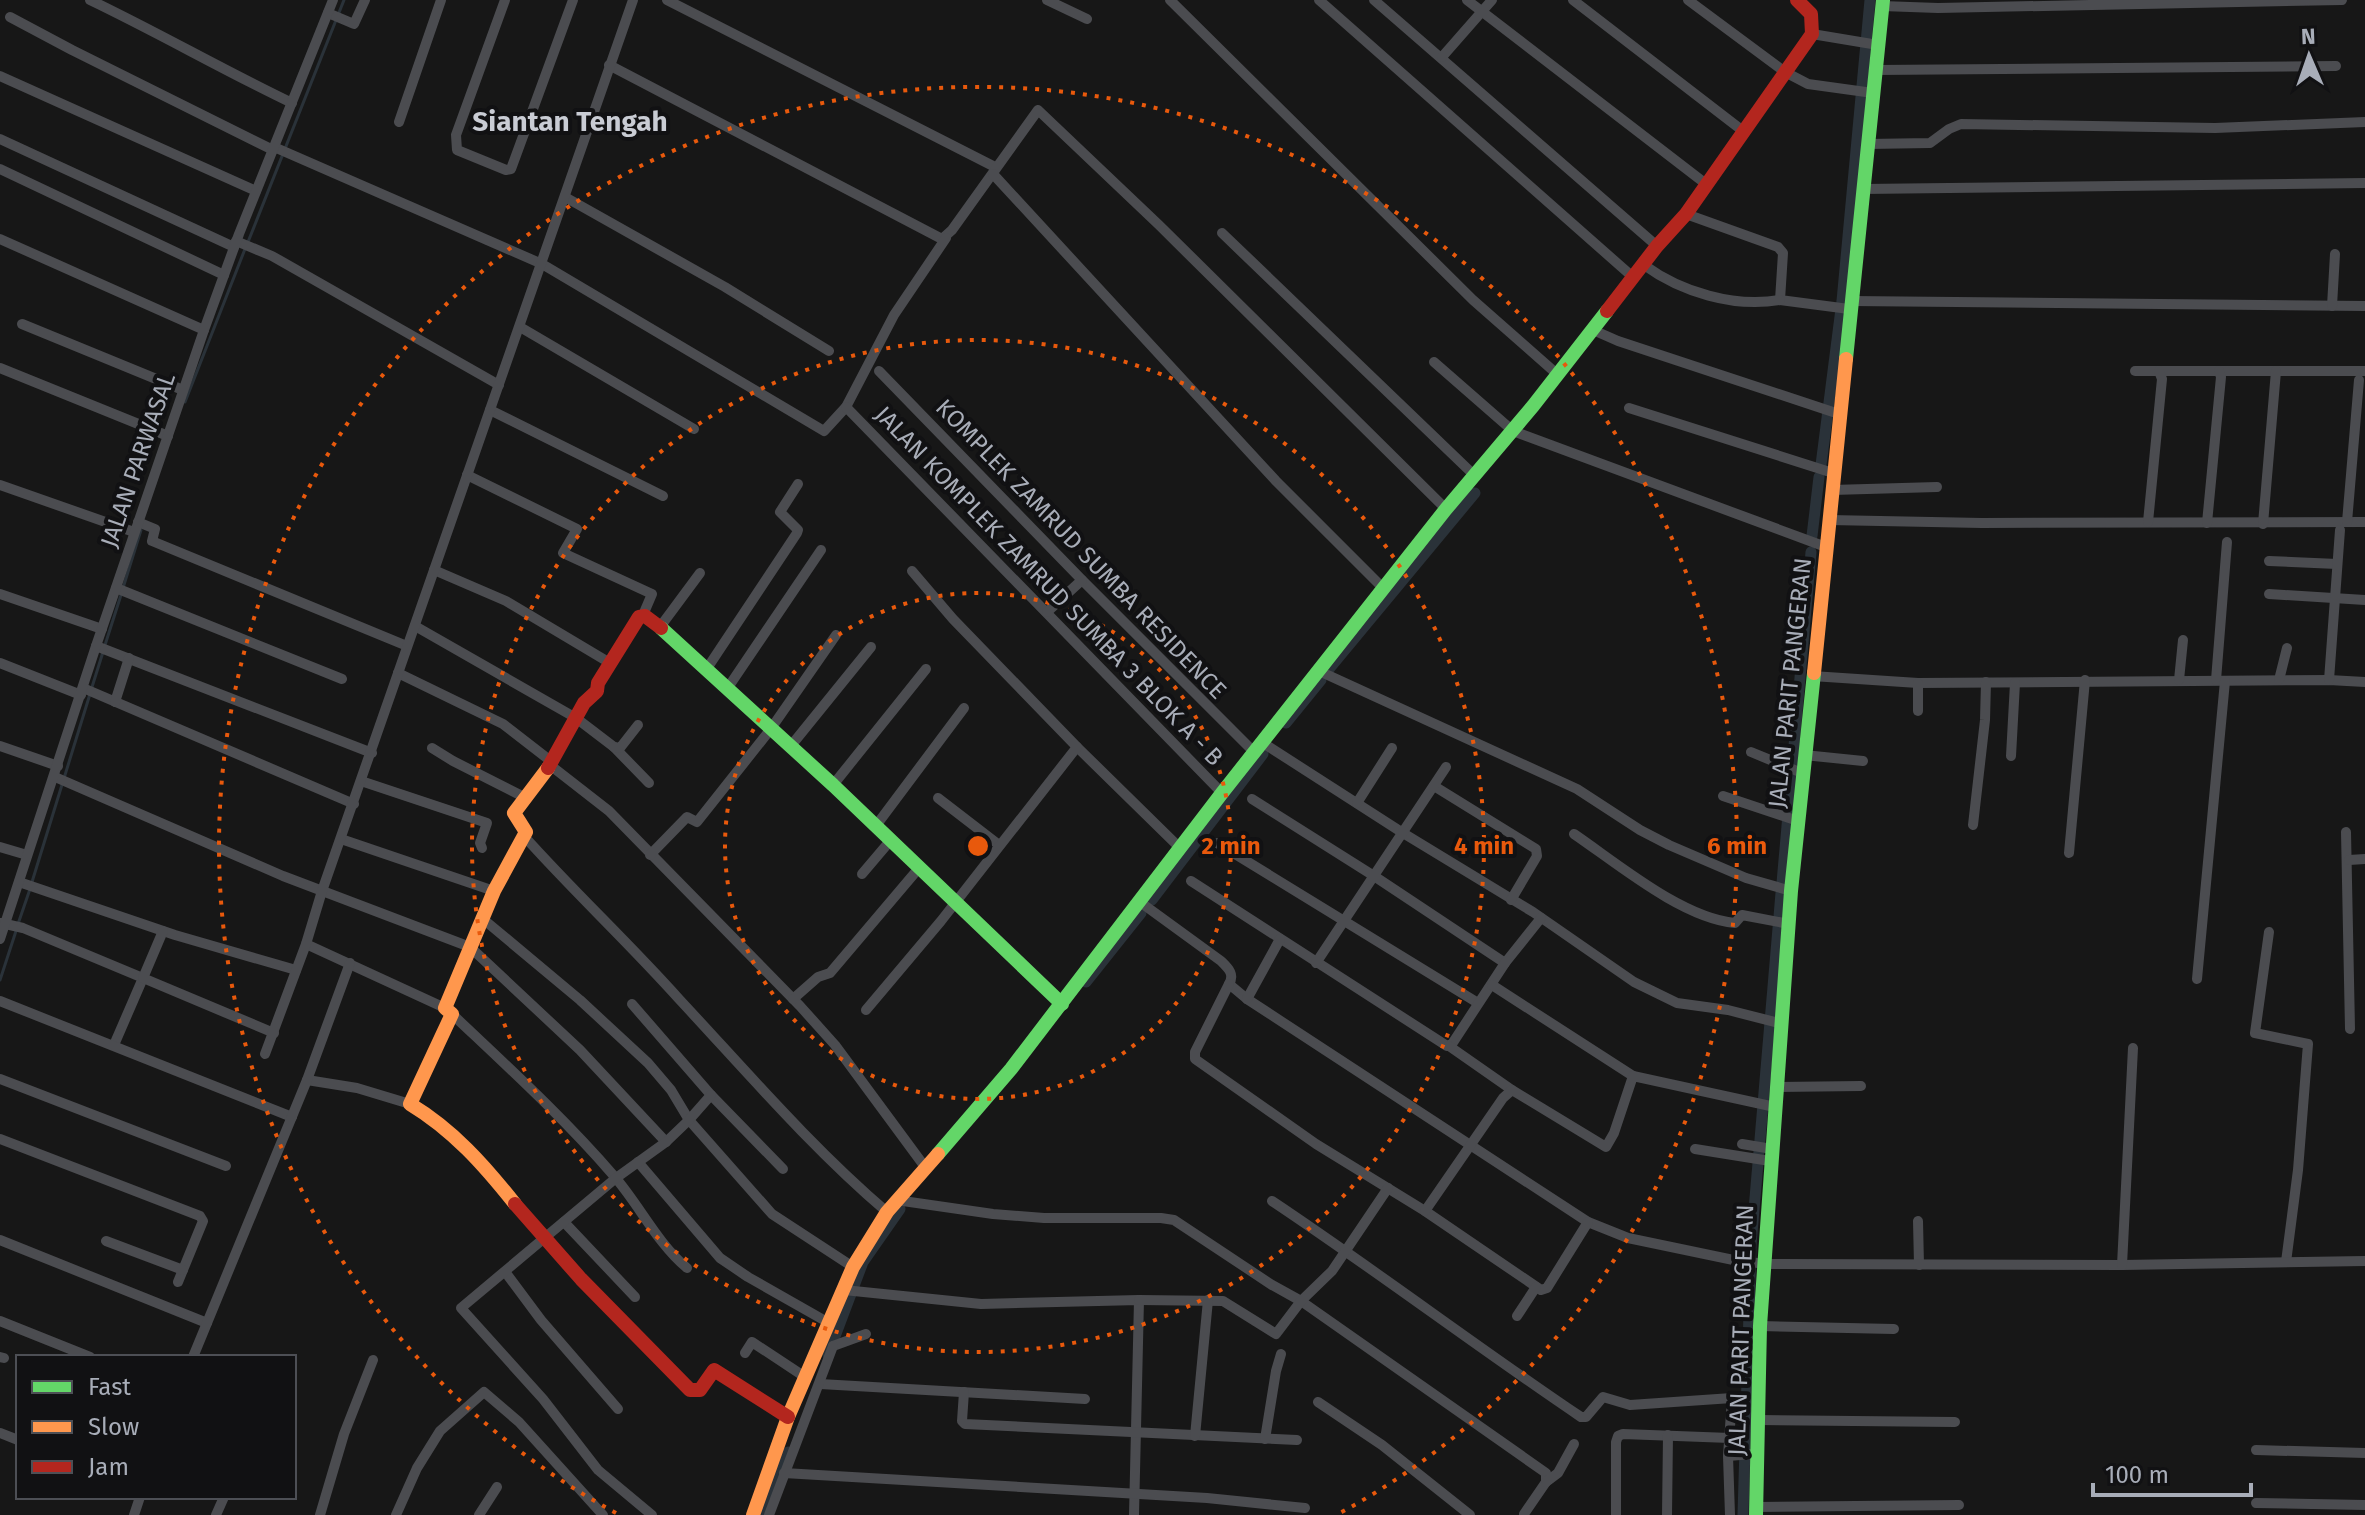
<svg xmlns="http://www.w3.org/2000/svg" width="2365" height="1515" font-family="'Fira Sans',sans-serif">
<rect width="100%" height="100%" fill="#171717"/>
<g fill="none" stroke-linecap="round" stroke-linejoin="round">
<g stroke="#2a3239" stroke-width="3">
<polyline points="248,242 344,0"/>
<polyline points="185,402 245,249"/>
<polyline points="123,588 141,530"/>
<polyline points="105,645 121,595"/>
<polyline points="92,687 103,652"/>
<polyline points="32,882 90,694"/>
<polyline points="18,924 30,889"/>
<polyline points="0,980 16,931"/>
</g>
<g stroke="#2a3239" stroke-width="11">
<polyline points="1821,465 1842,301 1870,0"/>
<polyline points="1812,536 1819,477"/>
<polyline points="1329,669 1475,493"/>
<polyline points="1286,723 1321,680"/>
<polyline points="1782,883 1811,552"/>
<polyline points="1152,900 1263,754"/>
<polyline points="1086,982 1141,913"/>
<polyline points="828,1355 863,1262 900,1209"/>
<polyline points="762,1515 788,1452"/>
<polyline points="1743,1515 1751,1245 1781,893"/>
</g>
<g stroke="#4b4c50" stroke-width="10">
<path d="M90,0C159,33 223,70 292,103"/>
<polyline points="505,0 456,135 457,150 506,170 511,169 573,0"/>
<polyline points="667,0 995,167"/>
<polyline points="1047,0 1087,19"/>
<polyline points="1170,0 1473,300 1557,374"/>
<polyline points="1319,0 1634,278"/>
<polyline points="1374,0 1657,246"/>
<polyline points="1467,0 1706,184"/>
<polyline points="1573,0 1743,131"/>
<polyline points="1688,0 1785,72 1808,84 1873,93"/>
<polyline points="1882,6 1938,8 2342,0"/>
<polyline points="328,13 354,24 365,0"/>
<polyline points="10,17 72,50 273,150"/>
<polyline points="1812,34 1878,45"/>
<polyline points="1442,57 1492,0"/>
<polyline points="609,65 942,239 952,230 1038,110 1159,225 1446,509"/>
<polyline points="1876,70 2336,66"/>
<polyline points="0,76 256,191"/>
<polyline points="399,122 441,0"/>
<polyline points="0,139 234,247"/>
<polyline points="1868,144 1930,143 1949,129 1961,124 2215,128 2365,122"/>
<polyline points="274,147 542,264 824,431 846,407 894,315 946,238"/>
<polyline points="0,169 224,275"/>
<polyline points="993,174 1276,481 1384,589"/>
<polyline points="1863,189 2365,183"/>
<polyline points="565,197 725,287 829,351"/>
<polyline points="1686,214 1778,247 1783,253 1780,300 1849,309"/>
<polyline points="1222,233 1474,475"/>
<polyline points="0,239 204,330"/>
<polyline points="236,241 272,256 499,385"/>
<path d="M1644,265C1681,292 1734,308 1780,300"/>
<polyline points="1851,301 2365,306"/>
<polyline points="2332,306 2335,254"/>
<polyline points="22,324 183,390"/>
<polyline points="520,327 694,429"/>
<polyline points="1593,330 1618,341 1839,414"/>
<polyline points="1434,362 1513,431 1826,547"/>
<polyline points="0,368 168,436"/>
<polyline points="879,371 1082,580 1255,753"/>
<polyline points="2135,371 2365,371"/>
<polyline points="846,407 1222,793"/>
<polyline points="1629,408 1833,473"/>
<polyline points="490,410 663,496"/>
<polyline points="467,475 577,529 563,553 652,594 643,615"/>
<polyline points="0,485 134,532"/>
<polyline points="1832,490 1937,487"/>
<polyline points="1829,520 1982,523 2365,522"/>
<polyline points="138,522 155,529 152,541 407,646"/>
<polyline points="2148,522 2162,379 2159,371"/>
<polyline points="2347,522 2359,380"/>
<polyline points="2207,523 2221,377 2219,371"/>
<polyline points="2263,524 2276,371"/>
<polyline points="2269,561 2337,564"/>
<polyline points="434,570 506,601 610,663"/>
<polyline points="116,588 342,679"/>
<polyline points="0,594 102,629"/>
<polyline points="2269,594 2365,600"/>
<polyline points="1047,612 1082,580"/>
<polyline points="415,626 576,718 614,747 649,783"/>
<polyline points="660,627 700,573"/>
<polyline points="96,646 372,753"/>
<polyline points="0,663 81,695"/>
<polyline points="706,670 797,533 798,530 780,512 798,484"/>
<polyline points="1319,671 1577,789 1640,830 1669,845 1746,878 1791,891"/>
<polyline points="398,673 503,724 552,762"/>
<polyline points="1812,676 1918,683 2329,680 2365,682"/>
<polyline points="2179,680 2183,640"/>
<polyline points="2216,680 2227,542"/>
<polyline points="2279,680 2287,648"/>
<polyline points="2329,680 2340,530"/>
<polyline points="83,688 354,804"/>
<polyline points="727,689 821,550"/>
<polyline points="115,702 129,658"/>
<polyline points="1918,711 1918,683"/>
<polyline points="1263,743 1403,833 1533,912 1634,982 1677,1003 1728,1010 1783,1024"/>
<polyline points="0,746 58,766"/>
<polyline points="614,747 620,748 638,725"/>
<polyline points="790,747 871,647"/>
<polyline points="1077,747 1181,849"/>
<polyline points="432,748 453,761 524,797"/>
<polyline points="1751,752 1802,773"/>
<polyline points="1804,755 1863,761"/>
<polyline points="2011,756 2015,683"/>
<polyline points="550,765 609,811 800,1006 835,1045 925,1167"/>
<polyline points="55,777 283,876 470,947 580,1050 666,1142"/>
<polyline points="361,781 487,823 480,843 482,848"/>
<polyline points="833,785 926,669"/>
<polyline points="1434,786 1536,849 1537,856 1511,900"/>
<polyline points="1723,796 1798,821"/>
<polyline points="938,798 999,845"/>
<polyline points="1252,799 1374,876 1505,963"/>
<polyline points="1357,803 1392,748"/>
<polyline points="1973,825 1985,720 1986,682"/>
<polyline points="875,827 964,708"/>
<polyline points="2346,832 2350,1029"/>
<path d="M1574,834C1618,864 1682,918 1735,923L1742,915L1789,924"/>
<path d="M524,836C574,892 629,943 679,999C747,1072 811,1147 887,1212"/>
<polyline points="341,839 494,891"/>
<polyline points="1217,843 1478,1003"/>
<polyline points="0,847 27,855"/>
<polyline points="2069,853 2085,680"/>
<polyline points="650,855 687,817 697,822 770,730 836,635"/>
<polyline points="2349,860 2365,859"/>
<polyline points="862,874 890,841"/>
<polyline points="1191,881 1447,1046 1452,1044 1505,963 1541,918"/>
<polyline points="19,882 175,935 296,970"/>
<path d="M1140,902L1221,961C1228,968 1235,974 1229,984L1247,999L1588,1222L1628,1238L1743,1262L1759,1263"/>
<polyline points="483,919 580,1000 648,1063 671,1090 689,1120 772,1214 853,1267"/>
<polyline points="1,923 23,928 143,978 114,1045"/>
<polyline points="163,931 143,978 274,1033"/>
<polyline points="2269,932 2255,1033 2308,1044 2298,1170 2286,1262"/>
<polyline points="0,939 96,646 204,330 239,234 333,0"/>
<polyline points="306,944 445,1008"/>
<polyline points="1316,963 1446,767"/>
<polyline points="2197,979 2225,681"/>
<polyline points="1229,984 1195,1052 1195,1059 1316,1144 1425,1211 1541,1290 1547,1288 1588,1222"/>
<polyline points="1492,985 1633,1076"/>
<polyline points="793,999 818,977 830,973 919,868"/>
<polyline points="1247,999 1280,939"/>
<polyline points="0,1001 292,1117"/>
<polyline points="632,1004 711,1095 783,1169"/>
<polyline points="866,1010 941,921 1077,747 953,619 912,571"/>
<path d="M452,1014C508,1067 564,1118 614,1176C640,1206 657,1243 687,1268"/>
<polyline points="1449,1046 1512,1090"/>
<polyline points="265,1054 306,944 322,891 633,0"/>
<polyline points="0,1079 226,1166"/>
<polyline points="307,1080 357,1088 410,1104"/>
<polyline points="1778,1087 1861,1086"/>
<polyline points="0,1139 200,1216 203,1221 178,1282"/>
<polyline points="1742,1144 1772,1149"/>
<polyline points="1695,1149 1770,1161"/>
<polyline points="638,1162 720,1258 748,1277 829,1323"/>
<polyline points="896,1200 993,1214 1044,1218 1161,1218 1174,1220 1272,1285 1301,1301 1546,1473 1546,1482 1524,1514"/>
<path d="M1272,1201C1377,1271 1477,1347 1581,1417H1586L1603,1397L1630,1405L1732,1398L1728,1456L1730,1515"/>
<polyline points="1425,1211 1503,1098 1512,1090 1606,1147 1614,1133 1633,1076 1775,1107"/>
<polyline points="1918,1221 1919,1265"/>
<polyline points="564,1222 635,1297"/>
<polyline points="0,1240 207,1323"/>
<polyline points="106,1241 183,1270"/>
<polyline points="1765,1264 2122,1265 2365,1261"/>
<polyline points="2122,1265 2133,1048"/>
<polyline points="506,1273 541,1320 618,1409"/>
<polyline points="844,1290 981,1304 1139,1300 1134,1515"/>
<polyline points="1139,1300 1223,1301 1276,1334 1301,1301 1332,1271 1388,1188"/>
<polyline points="1517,1316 1536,1287"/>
<polyline points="0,1321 90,1357"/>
<polyline points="1760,1326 1894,1329"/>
<polyline points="833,1346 866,1334"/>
<polyline points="745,1353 752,1342 805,1377"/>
<polyline points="0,1357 4,1358"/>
<polyline points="193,1357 307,1080 350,963"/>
<polyline points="820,1384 1085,1399"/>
<polyline points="964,1392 962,1421 965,1424 1297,1440"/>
<polyline points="1318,1402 1382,1445 1470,1515"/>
<polyline points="1759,1420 1955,1422"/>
<polyline points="0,1433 18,1440"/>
<polyline points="1195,1436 1208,1300"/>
<polyline points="1265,1439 1276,1371 1281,1354"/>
<polyline points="2256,1450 2365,1453"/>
<polyline points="1728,1456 1753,1454"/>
<polyline points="784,1473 1207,1498 1305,1508"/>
<polyline points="1546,1482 1558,1473 1574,1444"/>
<polyline points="2256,1503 2365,1505"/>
<polyline points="1756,1507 1959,1505"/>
<polyline points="134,1515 140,1497"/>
<polyline points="216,1515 224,1497"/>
<polyline points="320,1515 344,1434 373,1360"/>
<polyline points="396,1515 417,1468 440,1431 484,1392 519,1422 603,1515"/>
<polyline points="479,1515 497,1487"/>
<polyline points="652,1515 598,1470 543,1399 461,1308 616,1178 666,1142 689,1120 711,1095"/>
<polyline points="769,1515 833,1346"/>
<polyline points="1616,1515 1616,1442 1618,1436 1623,1434 1730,1438"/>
<polyline points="1667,1515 1668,1435"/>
</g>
<g stroke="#63d668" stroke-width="14">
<polyline points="1846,359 1883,0"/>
<polyline points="661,628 833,785 1062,1004"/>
<polyline points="938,1154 1011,1069 1222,793 1446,509 1533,406 1607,311"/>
<polyline points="1756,1515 1760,1326 1791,891 1814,673"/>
</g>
<g stroke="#ff974d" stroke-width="14">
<polyline points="1814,673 1846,359"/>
<path d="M515,1204C484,1165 453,1130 410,1104L452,1014L445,1008L494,891L526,832L514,813L548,768"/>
<polyline points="753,1515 788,1417 853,1267 887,1212 938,1154"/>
</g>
<g stroke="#b3261e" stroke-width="14">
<polyline points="1607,311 1657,246 1686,214 1812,34 1811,14 1797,0"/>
<polyline points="548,768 584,703 597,691 598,683 639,617 645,616 661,628"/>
<polyline points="515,1204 581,1279 690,1390 700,1390 714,1370 788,1417"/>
</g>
</g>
<g fill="none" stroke="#e8590c" stroke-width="4" stroke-dasharray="4 8">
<circle cx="978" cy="846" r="253"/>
<circle cx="978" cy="846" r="506"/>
<path d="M616 1513A759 759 0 1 1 1340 1513"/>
</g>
<g text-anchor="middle" stroke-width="8" stroke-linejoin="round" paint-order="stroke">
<g font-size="24" fill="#a8adb8" stroke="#111113">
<text transform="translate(138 460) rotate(-71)" y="8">JALAN PARWASAL</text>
<text transform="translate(1081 549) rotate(46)" y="8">KOMPLEK ZAMRUD SUMBA RESIDENCE</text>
<text transform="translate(1049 586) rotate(46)" y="8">JALAN KOMPLEK ZAMRUD SUMBA 3 BLOK A - B</text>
<text transform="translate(1790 683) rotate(-84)" y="8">JALAN PARIT PANGERAN</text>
<text transform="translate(1741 1330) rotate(-88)" y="8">JALAN PARIT PANGERAN</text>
</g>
<g font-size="28" font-weight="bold" fill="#c9ccd4" stroke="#111113">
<text x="570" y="131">Siantan Tengah</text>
</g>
</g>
<circle cx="978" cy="846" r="12" fill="#e8590c" stroke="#111113" stroke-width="4"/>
<g font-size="24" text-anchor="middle" font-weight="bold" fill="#e8590c" stroke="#111113" stroke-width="8" stroke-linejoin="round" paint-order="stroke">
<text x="1231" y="854">2 min</text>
<text x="1484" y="854">4 min</text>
<text x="1737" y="854">6 min</text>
</g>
<rect x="16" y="1355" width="280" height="144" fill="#111113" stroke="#4d4f55" stroke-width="2"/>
<rect x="32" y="1381" width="40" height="12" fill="#63d668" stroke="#4d4f55" stroke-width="2"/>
<text x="88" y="1395" font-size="24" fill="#a8adb8">Fast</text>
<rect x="32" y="1421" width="40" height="12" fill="#ff974d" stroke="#4d4f55" stroke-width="2"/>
<text x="88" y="1435" font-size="24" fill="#a8adb8">Slow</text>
<rect x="32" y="1461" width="40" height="12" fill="#b3261e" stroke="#4d4f55" stroke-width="2"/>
<text x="88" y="1475" font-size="24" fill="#a8adb8">Jam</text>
<g transform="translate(2309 56) rotate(358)" stroke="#111113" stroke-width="6" paint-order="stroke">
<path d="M0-6L14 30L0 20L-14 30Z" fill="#a8adb8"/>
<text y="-12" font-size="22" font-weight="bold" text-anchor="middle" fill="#a8adb8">N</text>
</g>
<path d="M2093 1483v12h158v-12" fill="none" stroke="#a8adb8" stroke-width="4"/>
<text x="2105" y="1483" font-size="24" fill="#a8adb8" stroke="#111113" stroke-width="6" paint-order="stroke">100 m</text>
</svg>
